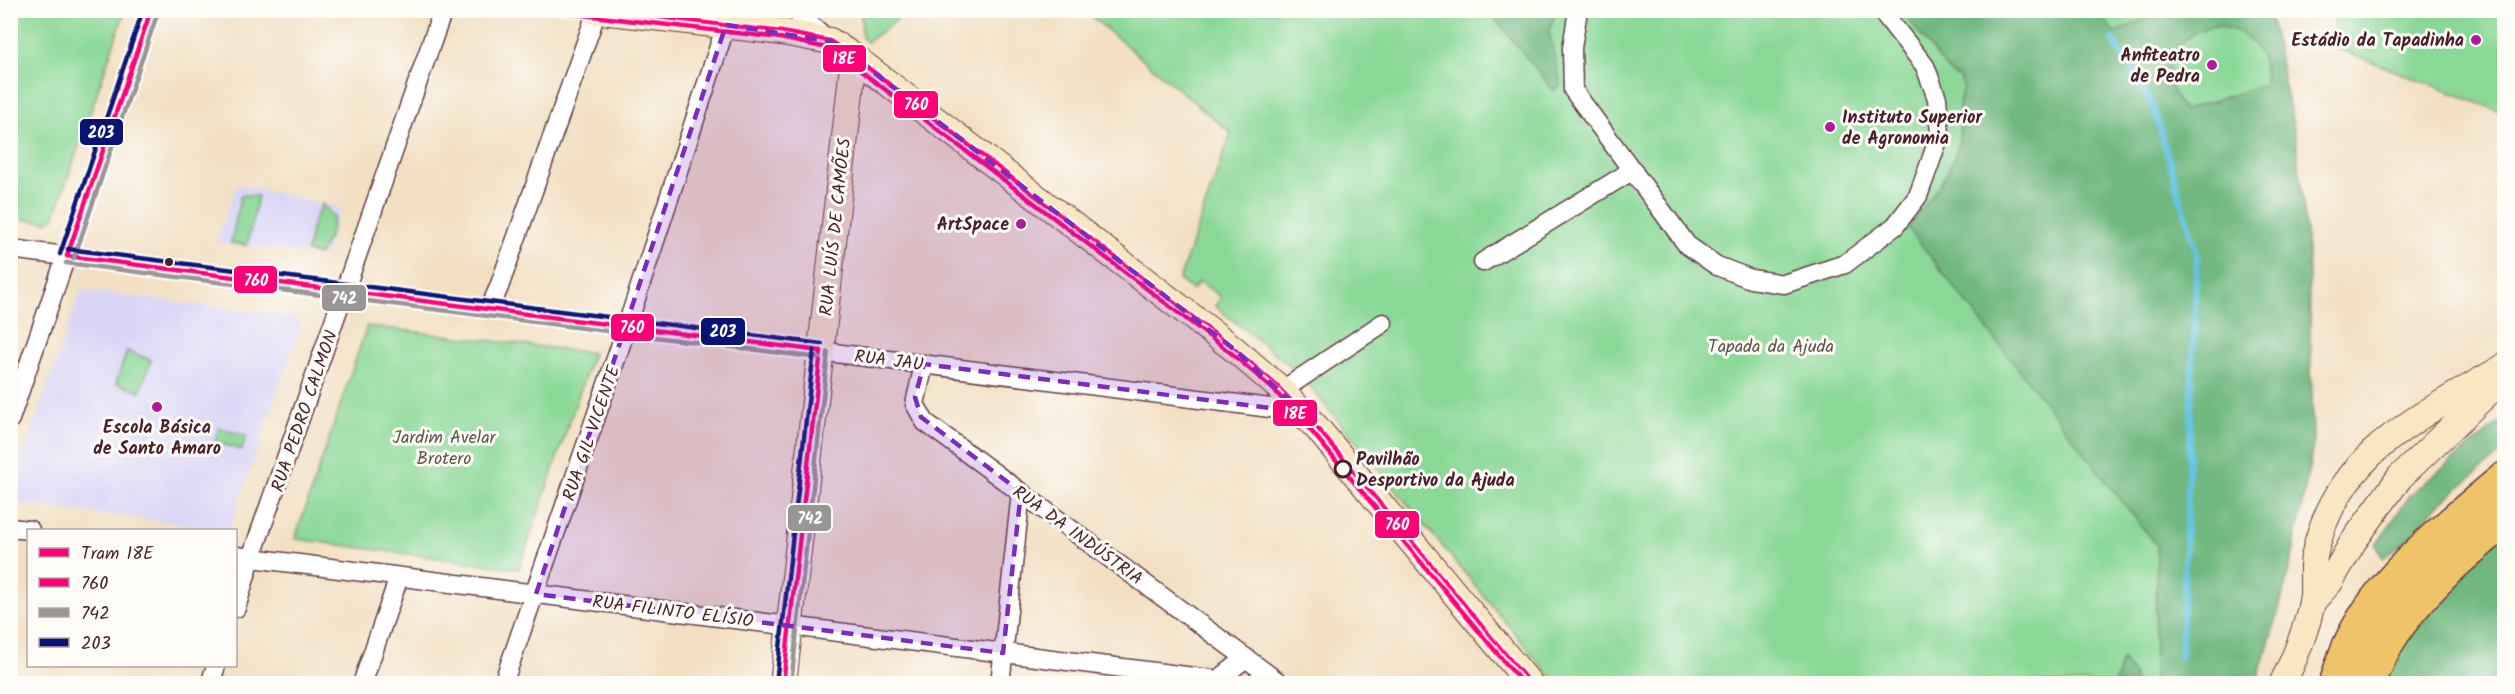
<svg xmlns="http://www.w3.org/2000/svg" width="2515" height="694" font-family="Kalam,sans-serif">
<rect width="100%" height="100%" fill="#fdfcf7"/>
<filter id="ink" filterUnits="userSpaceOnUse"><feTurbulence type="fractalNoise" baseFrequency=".0167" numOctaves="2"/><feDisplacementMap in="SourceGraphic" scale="12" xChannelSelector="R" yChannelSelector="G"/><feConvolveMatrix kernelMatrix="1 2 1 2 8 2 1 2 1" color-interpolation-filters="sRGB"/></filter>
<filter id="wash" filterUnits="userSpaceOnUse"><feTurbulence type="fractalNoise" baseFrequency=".008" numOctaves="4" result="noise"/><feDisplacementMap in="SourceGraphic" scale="24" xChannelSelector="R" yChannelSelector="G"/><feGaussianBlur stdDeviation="1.35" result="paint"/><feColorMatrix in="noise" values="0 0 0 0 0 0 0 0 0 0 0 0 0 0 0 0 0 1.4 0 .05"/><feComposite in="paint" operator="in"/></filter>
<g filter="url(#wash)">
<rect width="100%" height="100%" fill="#f3e0c3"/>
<g fill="#dad6f7">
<polygon points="237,184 341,208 325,255 216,243"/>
<polygon points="82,290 296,317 302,322 229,530 11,503 11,491 80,292"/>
</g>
<g fill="#8ad896" stroke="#6a7c60" stroke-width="1.5">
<polygon points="11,10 125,11 54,218 46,222 11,218"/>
<polygon points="2336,10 2504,11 2504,113 2331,46"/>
<polygon points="861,11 861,10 909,11 867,42 862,38"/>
<polygon points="1085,11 2269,11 2296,139 2308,251 2313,445 2293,553 2277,617 2256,683 1556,683 1297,371 1215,306 1221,297 1199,281 1193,290 1179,280 1231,133"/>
<polygon points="241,195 258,196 247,245 231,243"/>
<polygon points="322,204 334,217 330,235 319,255 307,252 312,225"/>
<polygon points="367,326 593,353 519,569 295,539"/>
<polygon points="127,351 151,360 140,391 116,383"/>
<polygon points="219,428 246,436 242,450 215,442"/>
</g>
<g fill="#6fb87f" stroke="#5c6c55" stroke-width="1.5" fill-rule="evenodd">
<polygon points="1489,11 1556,11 1549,32 1561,85 1554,91"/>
<path d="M1902,11H2099L2114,33L2164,11H2269L2296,139L2308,251L2313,445L2293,553L2277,617L2256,683H2154L2157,546L1908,228C1927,202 1954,172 1959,139C1962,118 1954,110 1964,88L1960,78L1950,73ZM2215,26C2248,29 2268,51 2264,85L2184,110C2154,76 2171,33 2215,26Z"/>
<polygon points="2504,419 2504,451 2440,503 2402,545 2383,558 2376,545 2411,494"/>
<polygon points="2504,521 2504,683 2370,684"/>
<polygon points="2122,659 2134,675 2134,683 2115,683"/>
</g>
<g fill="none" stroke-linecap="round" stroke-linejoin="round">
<polyline stroke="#66c5e5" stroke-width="6" points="2113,39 2153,106 2197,254 2181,657"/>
</g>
</g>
<g filter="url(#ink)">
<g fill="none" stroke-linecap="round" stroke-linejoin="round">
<g stroke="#633c42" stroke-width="21">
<g id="street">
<polyline points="794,10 827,39"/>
<polyline points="1578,10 1572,48 1573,90 1687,245 1717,266 1751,279 1784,284 1845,264 1895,226 1918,196 1930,163 1940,134 1937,98 1925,66 1881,10"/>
<polyline points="10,249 1302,412"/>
<polyline points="1483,262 1633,170"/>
<polyline points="489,310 499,287 597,11"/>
<polyline points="924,364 915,404 925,422 1281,684"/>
<polyline points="1281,391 1383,323"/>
<polyline points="10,419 151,10"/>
<polyline points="10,528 30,530"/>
<polyline points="236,556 1218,680 1246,658"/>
<polyline points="236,608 251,558 443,10"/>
<polyline points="210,684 216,666"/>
<polyline points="362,684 399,577"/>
<polyline points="503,684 619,350 731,10"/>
<polyline points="1000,684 1021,492"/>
</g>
</g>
<g stroke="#633c42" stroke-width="28">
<g id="secondary">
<polyline points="592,10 782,32 830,41 854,57 1234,349 1277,386 1317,428 1530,684"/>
<polyline points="2312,602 2330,582 2353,542 2400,477 2499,382"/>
<polyline points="783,684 854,57"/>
<path d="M2282,684C2294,661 2307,628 2312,602C2315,587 2311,572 2314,557C2335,452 2422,416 2504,367"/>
</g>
</g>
<g stroke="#633c42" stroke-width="36">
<g id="highway">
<path d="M2336,684C2341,669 2345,653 2352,640C2385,573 2449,526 2504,479"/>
<path d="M2368,684C2374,670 2380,654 2388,641C2416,594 2462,555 2504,521"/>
</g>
</g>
<use href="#street" stroke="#fff" stroke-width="18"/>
<use href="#secondary" stroke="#f9e7c3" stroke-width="26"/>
<use href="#highway" stroke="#efc469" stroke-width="33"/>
<g stroke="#fdfcf7" stroke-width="9">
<g id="bus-1">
<polyline points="596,10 782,32 830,41 854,57 1234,349 1277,386 1317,428 1530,684"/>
<polyline points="67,256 821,351"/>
<polyline points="67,256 151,10"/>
<polyline points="783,684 821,351"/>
</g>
</g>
<g stroke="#fdfcf7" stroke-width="9">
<g id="bus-2">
<polyline points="74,258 158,12"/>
<polyline points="66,263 820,358"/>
<polyline points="791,684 828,352"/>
</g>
</g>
<g stroke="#fdfcf7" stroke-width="9">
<g id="bus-3">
<polyline points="68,249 822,344"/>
<polyline points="60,254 143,10"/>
<polyline points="776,683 814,350"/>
</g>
</g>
<use href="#bus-1" stroke="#f07" stroke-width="4.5"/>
<use href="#bus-2" stroke="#999796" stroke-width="4.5"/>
<use href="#bus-3" stroke="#0a1274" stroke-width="4.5"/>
<g stroke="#fdfcf7" stroke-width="9">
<polyline id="tram-1" points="541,10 780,38 832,49 1231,353 1274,390 1312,432 1523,684"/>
</g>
<use href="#tram-1" stroke="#f07" stroke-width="4.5"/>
</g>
</g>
<path fill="#7b2cbf" fill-opacity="0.2" stroke="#7b2cbf" stroke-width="4.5" stroke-dasharray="12 8" stroke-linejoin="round" d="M726,25L830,41L854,57L1234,349L1302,412L924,364L915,397L921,417L1021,492L1003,653L536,594Z"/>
<g fill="#b5179e" stroke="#fdfcf7" stroke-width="2">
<circle cx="2476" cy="40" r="6"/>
<circle cx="2212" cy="65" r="6"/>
<circle cx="1830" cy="127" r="6"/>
<circle cx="1021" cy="224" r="6"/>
<circle cx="157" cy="407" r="6"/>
</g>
<circle fill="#4a1f2b" stroke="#fdfcf7" stroke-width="2" cx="169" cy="262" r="5"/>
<circle fill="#fdfcf7" stroke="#4a1f2b" stroke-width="3" cx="1343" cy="469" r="8"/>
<g text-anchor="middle" stroke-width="6" stroke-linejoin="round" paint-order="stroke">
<g font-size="18" font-weight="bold" fill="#4a1f2b" stroke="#fdfcf7" text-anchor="end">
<text x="2464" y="46">Estádio da Tapadinha</text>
<text x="2200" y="61">Anfiteatro<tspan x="2200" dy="21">de Pedra</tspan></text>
<text x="1842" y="123" text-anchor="start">Instituto Superior<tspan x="1842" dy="21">de Agronomia</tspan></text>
<text x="1009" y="230">ArtSpace</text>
<text x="157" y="433" text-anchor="middle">Escola Básica<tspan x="157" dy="21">de Santo Amaro</tspan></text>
</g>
<g font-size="18" fill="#4a1f2b" stroke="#fdfcf7">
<text transform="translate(835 227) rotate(-84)" y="6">RUA LUÍS DE CAMÕES</text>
<text transform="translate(889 360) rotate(7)" y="6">RUA JAU</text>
<text transform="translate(304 411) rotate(-71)" y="6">RUA PEDRO CALMON</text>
<text transform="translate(591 433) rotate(-71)" y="6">RUA GIL VICENTE</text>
<text transform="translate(1078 535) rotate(36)" y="6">RUA DA INDÚSTRIA</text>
<text transform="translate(673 611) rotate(7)" y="6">RUA FILINTO ELÍSIO</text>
</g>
<g font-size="18" fill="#5d564b" stroke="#fdfcf7">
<text x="1771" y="352">Tapada da Ajuda</text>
<text x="444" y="443">Jardim Avelar<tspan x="444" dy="21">Brotero</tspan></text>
</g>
<g font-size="18" font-weight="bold" fill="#4a1f2b" stroke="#fdfcf7" text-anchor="start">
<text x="1356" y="465">Pavilhão<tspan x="1356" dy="21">Desportivo da Ajuda</tspan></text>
</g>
</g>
<g stroke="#fdfcf7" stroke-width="2">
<rect x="822" y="44" width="45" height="29" rx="6" fill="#f07"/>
<rect x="893" y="90" width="46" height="29" rx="6" fill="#f07"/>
<rect x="79" y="118" width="45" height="28" rx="6" fill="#0a1274"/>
<rect x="233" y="265" width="45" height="29" rx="6" fill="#f07"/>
<rect x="321" y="284" width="46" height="28" rx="6" fill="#999796"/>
<rect x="610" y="313" width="45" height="29" rx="6" fill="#f07"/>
<rect x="700" y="317" width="46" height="29" rx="6" fill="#0a1274"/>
<rect x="1272" y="399" width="46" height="28" rx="6" fill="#f07"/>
<rect x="787" y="504" width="45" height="28" rx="6" fill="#999796"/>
<rect x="1374" y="510" width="46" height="29" rx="6" fill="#f07"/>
</g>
<g font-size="16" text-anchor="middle" font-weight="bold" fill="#fff">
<text x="844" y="64">18E</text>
<text x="916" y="110">760</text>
<text x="101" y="138">203</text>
<text x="256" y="286">760</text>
<text x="344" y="304">742</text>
<text x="632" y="333">760</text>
<text x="723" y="337">203</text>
<text x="1295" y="419">18E</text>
<text x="810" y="524">742</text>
<text x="1397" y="530">760</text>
</g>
<rect width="2515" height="694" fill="none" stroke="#fdfcf7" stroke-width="36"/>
<rect x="27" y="529" width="210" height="138" fill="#fdfcf7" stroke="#b5a4a5" stroke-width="1.5"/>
<rect x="39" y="548" width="30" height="9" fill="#ff0077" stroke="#b5a4a5" stroke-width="1.5"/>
<text x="81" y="559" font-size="18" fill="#4a1f2b">Tram 18E</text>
<rect x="39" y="578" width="30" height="9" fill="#ff0077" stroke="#b5a4a5" stroke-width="1.5"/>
<text x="81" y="589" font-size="18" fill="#4a1f2b">760</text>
<rect x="39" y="608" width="30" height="9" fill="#999796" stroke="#b5a4a5" stroke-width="1.5"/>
<text x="81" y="619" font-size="18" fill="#4a1f2b">742</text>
<rect x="39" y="638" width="30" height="9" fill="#0a1274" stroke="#b5a4a5" stroke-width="1.5"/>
<text x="81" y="649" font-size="18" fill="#4a1f2b">203</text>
</svg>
